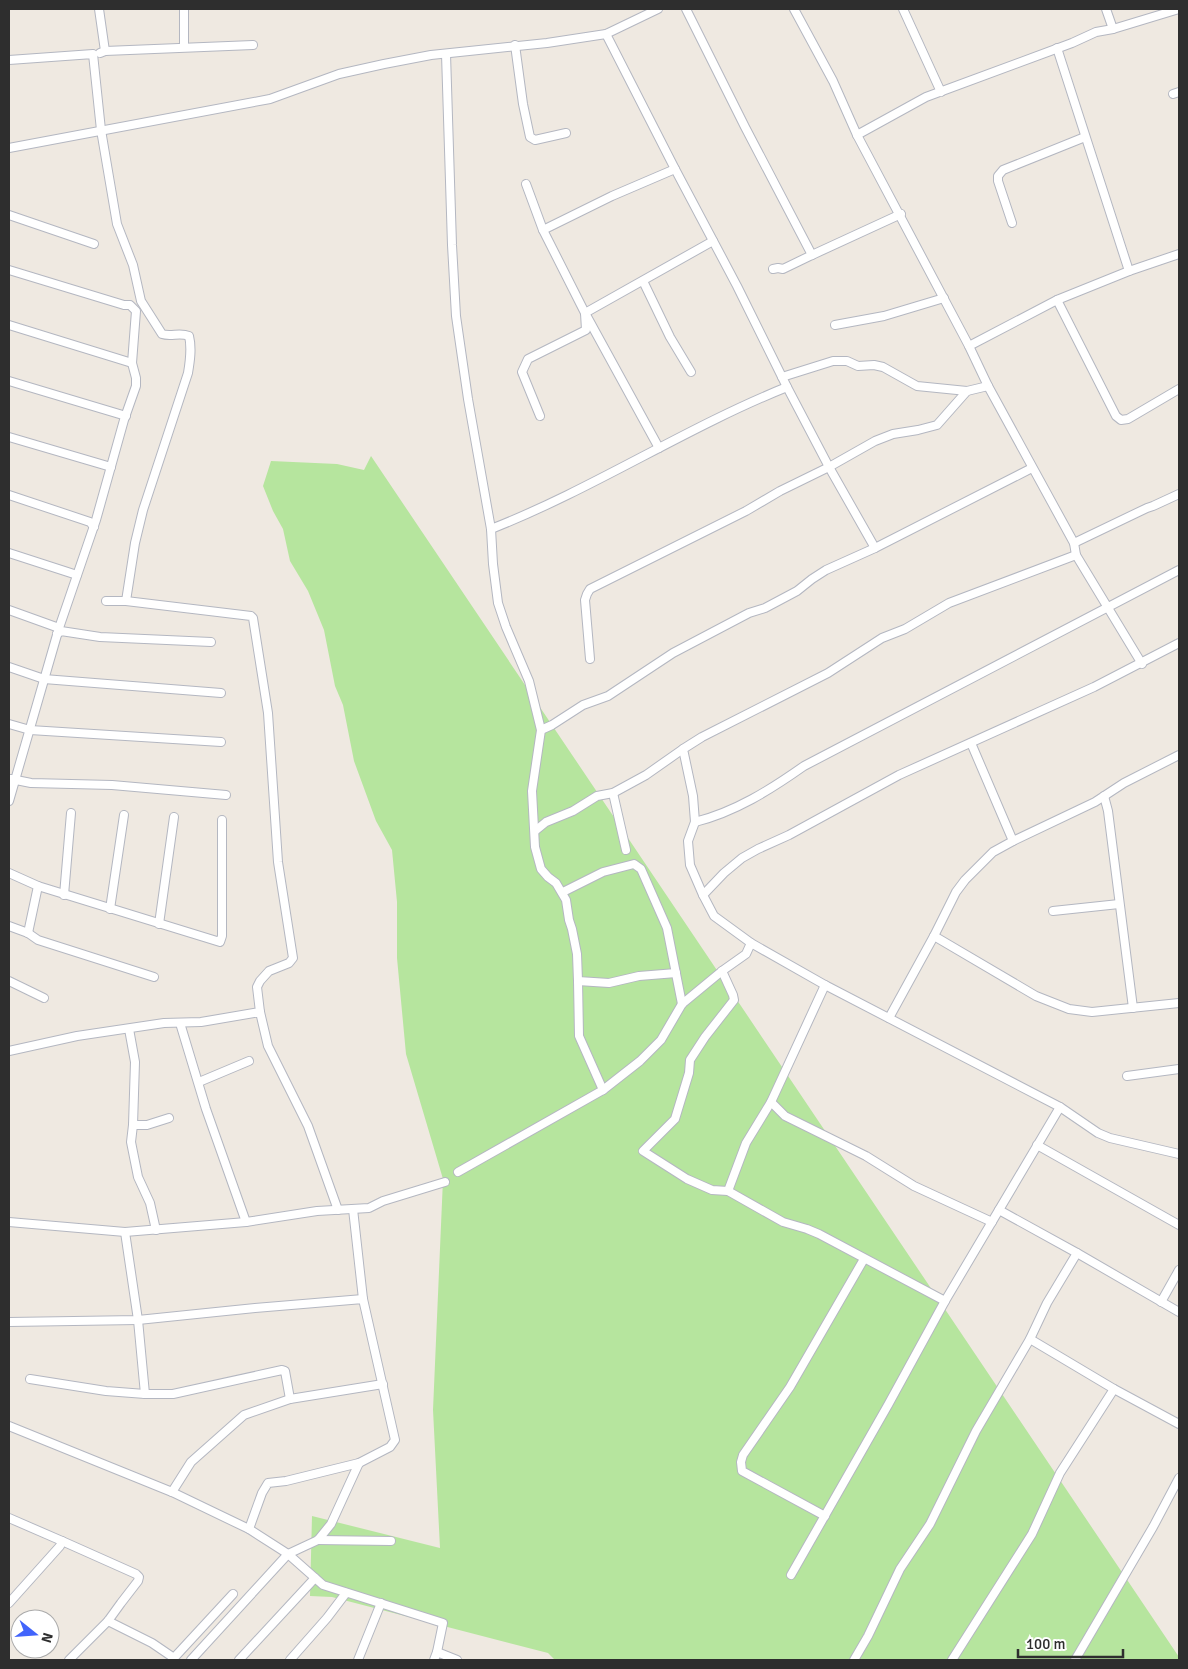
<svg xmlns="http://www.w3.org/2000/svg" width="1188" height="1669" font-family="Signika,sans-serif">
<rect width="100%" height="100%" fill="#efe9e1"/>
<polygon fill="#b6e59e" points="371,456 1179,1657 1179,1660 555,1660 548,1653 332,1597 310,1596 312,1516 440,1548 433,1410 443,1179 406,1054 397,958 397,902 392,850 376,821 354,761 343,705 335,686 324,630 308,591 290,561 283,529 273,511 263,486 271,461 337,464 364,470"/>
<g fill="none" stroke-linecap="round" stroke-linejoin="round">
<g stroke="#b4b7c1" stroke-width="10">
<g id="minor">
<polyline points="99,9 105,51 100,53"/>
<polyline points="686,9 745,127 812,255 901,214"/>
<polyline points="794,9 833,81 857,135 969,346 988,386 1074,543 1076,555 1142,664"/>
<polyline points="903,9 941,92"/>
<polyline points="1106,9 1113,29"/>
<polyline points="606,34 675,169 737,286 787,387 829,467 875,548"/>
<polyline points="515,45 523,104 530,137 535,140 566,133"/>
<polyline points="184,47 184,9"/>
<polyline points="1057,48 1129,271"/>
<polyline points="105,51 253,45"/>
<polyline points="446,54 452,245 456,316 468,399 491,529 493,564 498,603 506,627 529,681 541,730"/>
<path d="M9,60L93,54L101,130L117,224L133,265L141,301L162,334C171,337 180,332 189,336C192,348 190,361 188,373L143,510L135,543L126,601"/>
<polyline points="1173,94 1179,92"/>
<polyline points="857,135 926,97 1072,43 1096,32 1113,29 1179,9"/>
<polyline points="9,148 270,99 339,74 384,64 431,55 547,43 606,34 658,9"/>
<polyline points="526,184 543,230 585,313 659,448"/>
<polyline points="9,215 94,244"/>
<polyline points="1012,223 998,181 998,176 1003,170 1085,137"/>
<polyline points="543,230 612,196 675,169"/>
<polyline points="773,269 778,268 783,269 812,255"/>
<polyline points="9,270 124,305 130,305 136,311 132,363 136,378 136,386 124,420 96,520 59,628 9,801"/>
<polyline points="643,281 670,337 691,372"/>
<polyline points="1057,300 1116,416 1121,420 1128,419 1179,389"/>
<polyline points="9,325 132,363"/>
<polyline points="835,325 884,316 944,298"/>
<polyline points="969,346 1057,300 1129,271 1179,254"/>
<polyline points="782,377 833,361 847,361 858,366 874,365 883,367 917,386 967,391"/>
<polyline points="9,381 126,416"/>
<polyline points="540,416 522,372 528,359 586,330 585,313 713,241"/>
<polyline points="9,437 111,467"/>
<polyline points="9,495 90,522 94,527"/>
<path d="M491,529C593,489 685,428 787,387"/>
<polyline points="1074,543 1147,508 1153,506 1179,494"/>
<polyline points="9,553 77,575"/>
<polyline points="106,601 126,601 251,616 253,618 268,713 278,862 293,958 289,963 269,971 260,981 257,987 260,1012"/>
<polyline points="9,610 59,628"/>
<polyline points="57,634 61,631 100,637 211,642"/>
<polyline points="590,659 585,600 587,594 590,589 746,511 780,491 829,467 875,441 893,434 918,430 937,425 967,391 988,386"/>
<polyline points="9,667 44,679 221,693"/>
<polyline points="9,724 30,730 221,742"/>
<polyline points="971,743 1013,841"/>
<polyline points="11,779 31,783 112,785 226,795"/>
<polyline points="613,793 626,850"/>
<polyline points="1104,796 1108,811 1133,1008"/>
<path d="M695,822C735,812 770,790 804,766L1179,570"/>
<polyline points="535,831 546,822 573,811 597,796 613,793 646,775 683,749"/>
<polyline points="9,873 38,886 28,933"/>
<polyline points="38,886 220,942 222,936 222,820"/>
<polyline points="563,892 603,872 634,864 641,869 667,928 682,1004"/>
<polyline points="64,895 71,813"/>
<polyline points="703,895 690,865 688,841 695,822 693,796 683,749 702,737 828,673 882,638 905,629 949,603 1076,555"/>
<polyline points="110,909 124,815"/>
<polyline points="1053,911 1119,904"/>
<polyline points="159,924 174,817"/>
<polyline points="9,926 28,933 38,940 154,977"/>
<polyline points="934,936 1036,996 1069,1009 1092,1012 1179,1003"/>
<polyline points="751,943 825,985 1060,1107 1098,1133 1110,1138 1179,1154"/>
<polyline points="722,971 733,995 734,1000 705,1037 690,1060 689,1073 675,1119 643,1151 687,1179 712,1190 728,1191 783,1222 807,1229 819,1234 945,1301"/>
<polyline points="676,973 639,976 609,983 578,981 577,954 572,929 569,920 566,900 556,883 548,877 541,869 535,847 532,791 541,730 552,725 583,705 608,696 673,653 749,613 765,608 797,591 812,579 826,570 875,548 1032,468"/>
<polyline points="9,981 44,998"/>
<polyline points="578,981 579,1036 603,1090"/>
<polyline points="889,1018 934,936 956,892 965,880 993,852 1013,841 1095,802 1124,783 1179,755"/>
<polyline points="180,1023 206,1109 246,1222"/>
<polyline points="129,1029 135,1062 133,1125"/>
<polyline points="9,1051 77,1036 164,1023 201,1022 260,1012 268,1046 308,1126 338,1210"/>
<polyline points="1127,1076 1179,1069"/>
<polyline points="199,1082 249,1061"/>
<polyline points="771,1102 785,1116 866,1156 914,1186 992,1222"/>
<polyline points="1037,1145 1179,1225"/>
<polyline points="458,1172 603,1090 640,1061 661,1040 682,1004 722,971 746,954 751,943 714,916 703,895 724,873 742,858 758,849 789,835 899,775 1094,687 1179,643"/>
<polyline points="728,1191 746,1143 771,1102 825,985"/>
<polyline points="353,1209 363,1299"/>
<polyline points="999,1210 1077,1253 1179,1312"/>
<polyline points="9,1222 125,1232 246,1222 317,1211 369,1208 383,1201 445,1182"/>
<polyline points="156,1230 150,1203 138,1177 131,1142 133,1125 147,1125 169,1118"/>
<polyline points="125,1232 138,1320 145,1394"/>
<polyline points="1161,1302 1179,1270"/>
<polyline points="9,1322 138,1320 255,1308 363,1299 395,1440 390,1447 359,1463 331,1524 318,1540 288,1554 323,1585 443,1623 437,1652"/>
<polyline points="1030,1339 1114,1389 1179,1424"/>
<polyline points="30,1379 106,1391 145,1394 173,1394 282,1370 285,1371 290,1399"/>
<polyline points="9,1426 172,1492 249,1529 288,1554 191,1660"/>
<polyline points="172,1492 191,1462 244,1415 290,1399 383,1384"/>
<polyline points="825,1516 742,1471 741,1462 743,1455 790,1387 864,1259"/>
<polyline points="9,1518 62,1541"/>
<polyline points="249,1529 262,1493 268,1483 286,1481 359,1463"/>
<polyline points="318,1540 391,1541"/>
<polyline points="791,1575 888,1405 945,1301 1060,1107"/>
<polyline points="9,1603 60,1546 62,1541 136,1574 139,1577 138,1581 121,1603 108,1621 69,1660"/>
<polyline points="108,1621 152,1643 174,1658"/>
<polyline points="172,1660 233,1594"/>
<polyline points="239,1660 315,1578"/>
<polyline points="290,1660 327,1618 346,1593"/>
<polyline points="358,1660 381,1603"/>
<polyline points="434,1660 437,1652 457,1660"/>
<polyline points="854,1660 868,1636 900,1569 930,1524 976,1431 1030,1339 1047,1303 1077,1253"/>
<polyline points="952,1660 1032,1534 1060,1473 1114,1389"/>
<polyline points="1075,1660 1153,1527 1179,1478"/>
</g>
</g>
<use href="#minor" stroke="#fff" stroke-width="8"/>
</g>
<rect width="1188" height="1669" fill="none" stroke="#2e2e2e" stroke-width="20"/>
<g transform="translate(35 1634) rotate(107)"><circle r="24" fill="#ffffff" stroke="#ababab"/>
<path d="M0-4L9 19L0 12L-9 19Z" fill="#4264fb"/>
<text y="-8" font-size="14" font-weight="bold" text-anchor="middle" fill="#2e2e2e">N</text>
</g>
<path d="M1018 1649v8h105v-8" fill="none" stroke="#2e2e2e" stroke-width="2.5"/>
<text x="1026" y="1649" font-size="15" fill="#2e2e2e" stroke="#ffffff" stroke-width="4" paint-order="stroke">100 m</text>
</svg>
